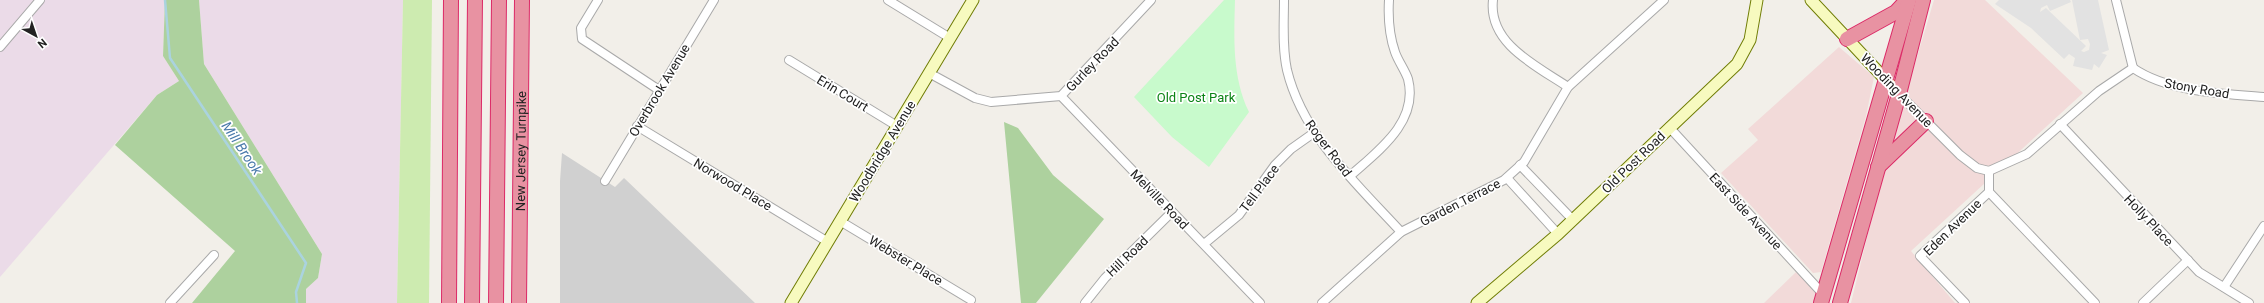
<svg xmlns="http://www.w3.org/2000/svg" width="2264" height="303" font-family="Roboto,sans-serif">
<rect width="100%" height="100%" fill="#f2efe9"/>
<g fill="#f2dad9">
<polygon points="1934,0 1985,0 2083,93 1911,251 1955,303 1851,303 1884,168"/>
<polygon points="1839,47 1874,77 1866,116 1821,272 1813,273 1721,173 1758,140 1748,129"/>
<polygon points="1796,272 1819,296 1816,303 1764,303"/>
</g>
<g fill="#ebdbe8">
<polygon points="0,0 165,0 163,56 179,81 157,95 0,277"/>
<polygon points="199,0 403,0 397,303 306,303 306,289 318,278 322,254 204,64"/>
</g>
<polygon fill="#d0d0d0" points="562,153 615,187 624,178 755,303 560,303 560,181"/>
<polygon fill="#cdebb0" points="403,0 432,0 429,303 397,303"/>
<g fill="#add19e">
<polygon points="165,0 199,0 204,64 322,254 318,278 306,289 306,303 192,303 235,251 115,145 157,95 179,81 163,56"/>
<polygon points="1004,122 1018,128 1053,175 1104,219 1036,303 1021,303"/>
</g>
<path fill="#c8facc" d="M1224,0H1235C1234,38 1232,77 1249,112L1209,167L1172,137L1134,97Z"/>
<polygon fill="#e2e2e2" points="1999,0 2070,0 2071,2 2050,11 2047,5 2041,8 2040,12 2046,8 2086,46 2081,51 2084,52 2089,50 2090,44 2088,39 2080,40 2072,0 2098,0 2109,50 2101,53 2107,55 2099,68 2094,64 2092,70 2073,66 2075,58 2069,54 2064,59 2031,28 1995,4"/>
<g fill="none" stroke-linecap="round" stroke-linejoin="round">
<polyline stroke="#aad3df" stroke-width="2.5" points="165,0 170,58 306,263 296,292 297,303"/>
<g stroke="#a9a9a9" stroke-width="10">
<g id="street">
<polyline points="598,0 581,28 582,39 659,90"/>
<polyline points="888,0 950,38"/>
<path d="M1284,0C1284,23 1282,47 1287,70C1303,136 1357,184 1401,232"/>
<path d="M1493,0C1488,44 1537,66 1568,87"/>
<polyline points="2116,0 2133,68"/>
<polyline points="0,47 40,0"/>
<polyline points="789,60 897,126"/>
<path d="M2133,68C2168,92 2223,94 2264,97"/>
<polyline points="929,73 975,98 991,102 1061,96 1151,0"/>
<polyline points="1899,94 1960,155 1977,168 1989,171"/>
<polyline points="1061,96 1260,303"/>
<polyline points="2060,124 2199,272 2249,303"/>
<polyline points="637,126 828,242"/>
<polyline points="1669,127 1823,294"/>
<polyline points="1520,165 1573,220"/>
<path d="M1350,176C1378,151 1419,122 1408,79C1405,70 1398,61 1395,52C1389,35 1388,17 1389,0"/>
<polyline points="1507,178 1558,234"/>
<polyline points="605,181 714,0"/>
<polyline points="1989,192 2095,303"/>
<polyline points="840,221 971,300"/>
<polyline points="1204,244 1239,215 1275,165 1291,149 1315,132"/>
<polyline points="2224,287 2264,226"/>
<polyline points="170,303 214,255"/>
<polyline points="1085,303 1105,278 1172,212"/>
<polyline points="1322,303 1401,232 1504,180 1524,162 1568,87 1664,0"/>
<polyline points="1965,303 1920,256 1989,192 1989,171 2027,154 2099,91 2133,68"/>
<polyline points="2143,303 2188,260"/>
</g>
</g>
<g stroke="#707d05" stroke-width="13">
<g id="secondary">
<polyline points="1811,0 1899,94"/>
<polyline points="791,303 973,0"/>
<polyline points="1477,303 1558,234 1737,64 1750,40 1757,0"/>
</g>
</g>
<g stroke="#dc2a67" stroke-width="16">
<g id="highway">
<polyline points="1847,39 1896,12 1907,0"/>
<polyline points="1878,167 1926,121"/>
<polyline points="449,303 451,0"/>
<polyline points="472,303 475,0"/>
<polyline points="496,303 499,0"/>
<path id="s1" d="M519,303L522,0"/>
<polyline points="1821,303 1909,0"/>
<polyline points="1840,303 1899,94 1923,0"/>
</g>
</g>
<use href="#street" stroke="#fff" stroke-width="8"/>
<use href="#secondary" stroke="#f7fabf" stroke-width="11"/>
<use href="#highway" stroke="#e892a2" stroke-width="14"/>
</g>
<g text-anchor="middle" stroke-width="3.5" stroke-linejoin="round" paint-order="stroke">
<g font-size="13" fill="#222" stroke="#fff">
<text transform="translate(1092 64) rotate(-46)" y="5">Gurley Road</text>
<text transform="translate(2197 88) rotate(10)" y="5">Stony Road</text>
<text transform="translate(659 90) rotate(-59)" y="5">Overbrook Avenue</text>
<text transform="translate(1897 90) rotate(46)" y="5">Wooding Avenue</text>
<text transform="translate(843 93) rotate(31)" y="5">Erin Court</text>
<text transform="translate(1329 148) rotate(53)" y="5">Roger Road</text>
<text transform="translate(882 151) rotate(-59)" y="5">Woodbridge Avenue</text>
<text dy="5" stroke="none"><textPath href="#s1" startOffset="152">New Jersey Turnpike</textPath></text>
<text transform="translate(1633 162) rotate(-44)" y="5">Old Post Road</text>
<text transform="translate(733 184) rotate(31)" y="5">Norwood Place</text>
<text transform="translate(1259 188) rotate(-53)" y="5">Tell Place</text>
<text transform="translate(1160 199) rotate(46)" y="5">Melville Road</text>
<text transform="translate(1460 202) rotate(-27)" y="5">Garden Terrace</text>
<text transform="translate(1746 211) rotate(47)" y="5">East Side Avenue</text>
<text transform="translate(2149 220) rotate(47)" y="5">Holly Place</text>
<text transform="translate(1952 227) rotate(-44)" y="5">Eden Avenue</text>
<text transform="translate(1127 256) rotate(-44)" y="5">Hill Road</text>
<text transform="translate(906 260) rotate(31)" y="5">Webster Place</text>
</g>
<g font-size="13" fill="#0c8416" stroke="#fff">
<text x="1196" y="102">Old Post Park</text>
</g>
<g font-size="14" font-style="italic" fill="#4a7aab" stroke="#fff">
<text transform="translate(242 148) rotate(56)" y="5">Mill Brook</text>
</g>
</g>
<g transform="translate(36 36) rotate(140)" stroke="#ffffff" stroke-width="3" paint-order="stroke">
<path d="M0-3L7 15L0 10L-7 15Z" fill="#222222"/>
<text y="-6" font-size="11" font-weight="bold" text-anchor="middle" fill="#222222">N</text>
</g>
</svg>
